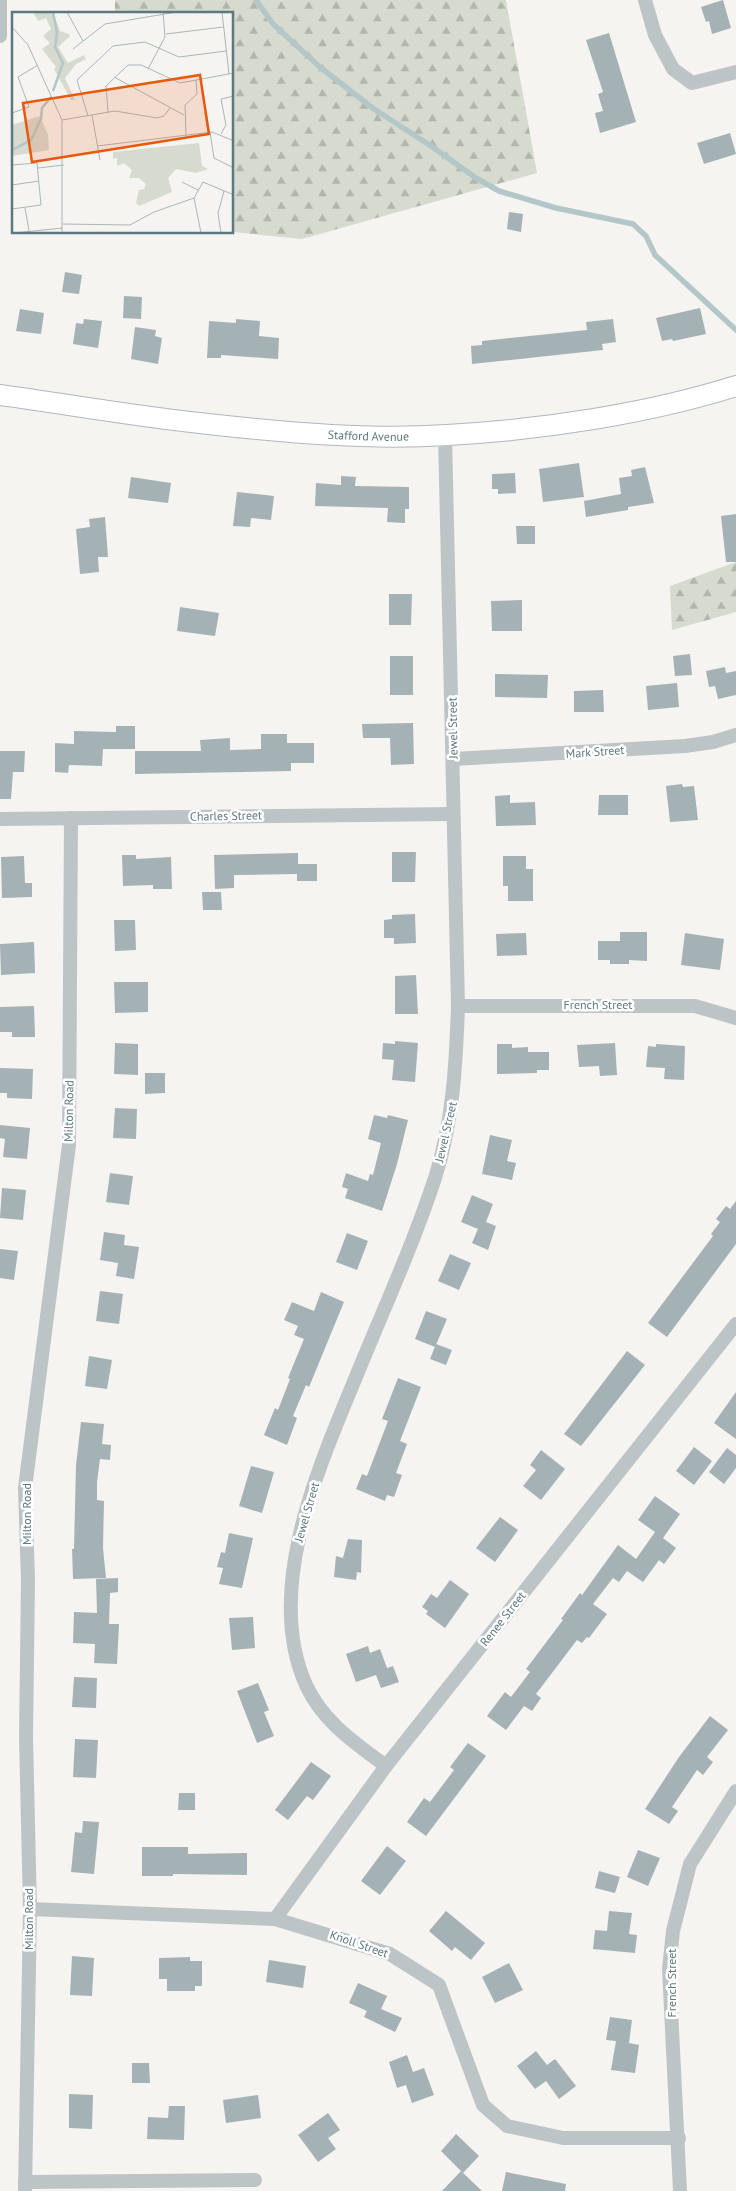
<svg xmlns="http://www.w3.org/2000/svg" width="736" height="2191" font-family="'PT Sans',sans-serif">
<defs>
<pattern id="forest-firs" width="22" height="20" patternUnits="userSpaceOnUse" patternTransform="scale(1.25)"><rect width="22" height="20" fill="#d6dacf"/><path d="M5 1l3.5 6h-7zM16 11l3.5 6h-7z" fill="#b1b6ad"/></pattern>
</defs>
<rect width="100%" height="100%" fill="#f5f4f0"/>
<g fill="url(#forest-firs)">
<polygon points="115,0 506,0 537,173 302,239 233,232 232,14 115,14"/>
<polygon points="736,562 736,612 672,630 670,586"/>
</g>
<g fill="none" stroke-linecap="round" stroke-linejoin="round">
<polyline stroke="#b4c7c8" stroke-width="5.5" points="256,0 273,24 321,68 374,109 431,146 476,178 499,191 556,208 633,224 646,236 655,255 736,330"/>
</g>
<g fill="#a5b2b5">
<polygon points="723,0 731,28 712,34 709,21 706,22 701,7"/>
<polygon points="609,33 636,122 600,133 595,113 603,111 598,94 603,92 586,40"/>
<polygon points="730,133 736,154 704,164 697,143"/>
<polygon points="509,212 523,214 521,232 507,229"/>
<polygon points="65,272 82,275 79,294 62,292"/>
<polygon points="124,296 142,297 141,319 123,318"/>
<polygon points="700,308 706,334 673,341 672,339 662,341 656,318"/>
<polygon points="20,309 44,313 41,334 16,331"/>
<polygon points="84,319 102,321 98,348 73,344 76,323 83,324"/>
<polygon points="236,319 260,321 259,336 279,338 278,359 221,355 221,358 207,358 209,321 236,323"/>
<polygon points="613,319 616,342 602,344 603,350 472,364 471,346 482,345 482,341 587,330 586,322"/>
<polygon points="135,327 156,330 155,336 162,338 158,364 131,359"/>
<polygon points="579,463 584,497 543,502 539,469"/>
<polygon points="645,467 654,503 628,507 628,510 586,517 584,501 621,494 619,478 632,476 631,470"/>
<polygon points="515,473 516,493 498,494 498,489 492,489 492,474"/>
<polygon points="341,476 356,477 355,486 409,487 409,509 405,509 405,523 387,522 388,508 315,506 316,483 341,485"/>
<polygon points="131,477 171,483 168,503 128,498"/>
<polygon points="237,492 274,496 271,520 251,518 250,527 233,526"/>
<polygon points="736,514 736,562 726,562 721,516"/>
<polygon points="105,517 108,557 98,557 99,572 80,574 76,529 90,527 89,519"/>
<polygon points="516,526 535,526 535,544 517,544"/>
<polygon points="389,594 412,594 411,625 389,625"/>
<polygon points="522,600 522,631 492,631 491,601"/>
<polygon points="180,607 219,613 215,636 177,631"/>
<polygon points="690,654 692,675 675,676 673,656"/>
<rect x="390" y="656" width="23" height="39"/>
<polygon points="725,667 726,673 736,671 736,695 718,699 715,686 709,687 706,671"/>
<polygon points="495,674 548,675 547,698 495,697"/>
<polygon points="677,683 679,707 648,710 646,686"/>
<polygon points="603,690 604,712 574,712 574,691"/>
<polygon points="413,723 414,764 391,765 390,738 363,738 362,724"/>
<polygon points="116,726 135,726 135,749 103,749 102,766 69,765 68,773 55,772 55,743 74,744 74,731 116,732"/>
<polygon points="261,734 287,734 287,743 314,743 314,763 291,763 291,771 135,774 135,751 201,751 200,740 230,738 230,750 261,749"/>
<polygon points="0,751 25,751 24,772 13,772 11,799 0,799"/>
<polygon points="682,784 683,787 694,786 698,820 670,822 666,786"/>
<polygon points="510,795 510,803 535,802 536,825 496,826 495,796"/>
<polygon points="599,795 628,795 628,815 598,815"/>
<polygon points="392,852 416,852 415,882 392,882"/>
<polygon points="298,853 298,864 317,864 317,881 297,881 297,874 234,875 234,888 215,889 214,855"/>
<polygon points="122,855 136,855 136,859 171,857 172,889 153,889 153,885 123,886"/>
<polygon points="24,856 25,883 32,883 32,897 2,898 1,857"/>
<polygon points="503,856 526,856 526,869 533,869 533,901 508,901 508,886 503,886"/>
<polygon points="202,892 221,892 222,910 203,910"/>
<polygon points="415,914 416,943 394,944 394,938 384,938 384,920 392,919 392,915"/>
<polygon points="114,920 135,920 136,950 115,951"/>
<polygon points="620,932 647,932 647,961 629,960 629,964 610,964 610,960 598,960 598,941 620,941"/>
<polygon points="526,933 527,955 497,956 496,934"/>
<polygon points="685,933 724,939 720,970 681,965"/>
<polygon points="34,942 35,973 1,975 0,944"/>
<polygon points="416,975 418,1014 395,1014 395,976"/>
<polygon points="114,982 148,982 148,1012 115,1013"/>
<polygon points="34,1006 35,1037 12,1037 12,1032 0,1032 0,1007"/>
<polygon points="395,1041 418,1043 415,1082 392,1080 394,1060 382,1059 383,1043 395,1044"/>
<polygon points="115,1043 138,1044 138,1075 114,1074"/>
<polygon points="615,1043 617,1075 600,1076 599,1066 579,1067 577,1045"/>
<polygon points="497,1044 512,1044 512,1048 528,1047 528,1052 549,1052 549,1070 537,1070 537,1073 497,1074"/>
<polygon points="656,1044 685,1046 684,1080 664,1079 665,1068 646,1067 648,1046 656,1047"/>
<polygon points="0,1068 33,1069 32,1099 7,1098 7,1093 0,1093"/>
<polygon points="145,1073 165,1073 165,1093 145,1094"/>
<polygon points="115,1108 137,1109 136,1139 113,1138"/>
<polygon points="374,1115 387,1118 388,1115 408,1120 397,1164 382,1211 345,1198 348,1189 342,1187 346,1173 368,1181 370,1174 373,1175 381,1143 368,1139"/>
<polygon points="0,1125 30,1128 27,1159 3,1157 5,1139 0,1138"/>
<polygon points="490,1135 512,1140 507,1161 516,1163 512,1180 482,1174"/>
<polygon points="110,1173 133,1176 129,1205 106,1202"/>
<polygon points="2,1188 26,1190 23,1220 0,1218"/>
<polygon points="472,1195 493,1204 486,1222 496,1226 488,1250 472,1243 478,1229 461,1222"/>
<polygon points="736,1201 736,1244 667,1337 648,1323 713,1236 711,1234 720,1222 716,1219 726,1206 730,1209"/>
<polygon points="104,1232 125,1235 124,1245 139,1247 134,1279 116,1276 118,1263 100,1260"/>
<polygon points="347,1233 368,1241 357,1270 336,1262"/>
<polygon points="0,1249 18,1251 14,1280 0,1278"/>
<polygon points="450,1254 471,1263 459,1290 438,1281"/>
<polygon points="100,1291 123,1294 119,1324 96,1321"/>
<polygon points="321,1292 344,1302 309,1387 306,1385 293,1416 297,1418 287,1445 264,1435 275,1408 278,1410 290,1379 288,1378 304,1339 294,1335 298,1326 284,1320 292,1302 314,1311"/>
<polygon points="426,1311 447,1319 435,1347 415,1339"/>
<polygon points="436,1344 452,1350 446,1365 430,1359"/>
<polygon points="627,1351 645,1365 581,1446 564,1434"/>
<polygon points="89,1356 112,1360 107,1389 85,1386"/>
<polygon points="398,1378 421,1387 400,1441 407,1444 396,1473 402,1475 394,1497 387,1495 385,1501 356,1489 362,1474 367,1476 388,1421 382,1419"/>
<polygon points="736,1392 736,1439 714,1423"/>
<polygon points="81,1422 104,1424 102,1444 111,1445 110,1460 100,1459 97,1482 97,1500 104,1501 103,1548 106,1578 73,1579 72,1549 74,1549 76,1465"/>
<polygon points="694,1447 712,1461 694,1485 676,1471"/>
<polygon points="727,1448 736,1455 736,1468 724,1484 709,1472"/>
<polygon points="541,1450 565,1469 541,1500 523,1486 536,1470 530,1465"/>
<polygon points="251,1466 274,1472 262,1513 239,1506"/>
<polygon points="655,1496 680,1514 663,1538 676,1548 664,1564 659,1560 643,1582 627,1571 619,1582 613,1578 593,1604 607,1614 589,1638 587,1637 582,1643 577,1640 536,1694 541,1698 532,1711 524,1706 506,1730 487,1716 505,1692 511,1697 530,1672 526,1669 563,1620 561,1619 580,1593 582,1595 618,1545 636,1559 655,1532 638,1520"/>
<polygon points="500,1517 518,1530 495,1562 476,1548"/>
<polygon points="229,1533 253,1538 242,1588 219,1584 223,1568 217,1567 221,1552 225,1553"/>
<polygon points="348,1539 362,1540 361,1573 357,1572 356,1580 334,1577 336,1556 343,1558"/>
<polygon points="118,1578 118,1592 110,1593 109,1624 119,1624 117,1664 94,1663 95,1644 73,1643 74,1612 97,1613 96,1579"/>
<polygon points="450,1580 469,1594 445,1628 426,1614 428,1611 422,1607 431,1594 437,1598"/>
<polygon points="253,1617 255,1648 232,1650 229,1618"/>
<polygon points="368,1646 370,1653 380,1649 387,1668 393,1666 399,1682 381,1688 376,1675 356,1682 346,1654"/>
<polygon points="74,1677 97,1678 96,1708 72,1707"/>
<polygon points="258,1683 269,1710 264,1712 274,1736 257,1743 237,1691"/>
<polygon points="710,1716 728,1730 707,1757 713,1762 703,1775 697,1770 672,1807 678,1811 669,1824 645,1809 679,1757"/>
<polygon points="75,1739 98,1740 96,1778 73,1777"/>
<polygon points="468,1743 486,1756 426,1836 407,1822 424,1798 430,1802 454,1770 450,1767"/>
<polygon points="311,1762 331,1776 313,1800 307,1796 288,1820 275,1810"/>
<polygon points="179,1793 195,1793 195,1810 178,1810"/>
<polygon points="83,1821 99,1822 94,1874 71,1872 75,1832 82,1833"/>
<polygon points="387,1846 406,1861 380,1895 361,1881"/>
<polygon points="142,1847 188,1847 188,1854 247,1853 247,1875 173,1874 173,1876 142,1876"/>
<polygon points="638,1850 660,1858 648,1886 627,1877"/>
<polygon points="599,1871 620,1877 615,1893 595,1888"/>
<polygon points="446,1911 485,1943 471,1960 455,1947 452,1951 429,1931"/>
<polygon points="609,1911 632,1913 629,1934 637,1935 635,1953 593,1949 595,1930 607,1931"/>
<polygon points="72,1956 94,1958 92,1996 70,1995"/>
<polygon points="190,1957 190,1961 202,1961 202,1986 195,1986 195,1991 167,1991 167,1979 159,1979 159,1958"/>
<polygon points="269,1960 306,1966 303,1988 266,1982"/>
<polygon points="509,1963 523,1990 495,2003 482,1977"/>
<polygon points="358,1983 387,1996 381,2009 402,2018 395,2032 364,2017 367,2011 349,2003"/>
<polygon points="610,2017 632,2020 629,2043 639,2045 635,2073 611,2070 616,2041 606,2040"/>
<polygon points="536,2051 547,2065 555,2059 576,2086 559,2099 546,2081 535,2089 517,2066"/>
<polygon points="407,2055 413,2072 424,2068 434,2095 412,2103 406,2085 397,2088 389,2062"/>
<polygon points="132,2063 149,2063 150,2083 132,2083"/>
<polygon points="69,2094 93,2095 92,2129 69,2128"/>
<polygon points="258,2095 261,2118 226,2123 223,2100"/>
<polygon points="169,2106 185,2106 184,2140 147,2139 148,2117 168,2118"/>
<polygon points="328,2113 340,2130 328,2138 336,2149 318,2162 298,2135"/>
<polygon points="456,2134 479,2156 463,2173 441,2151"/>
<polygon points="461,2171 482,2191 442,2191"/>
<polygon points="506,2172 566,2184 565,2191 502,2191"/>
</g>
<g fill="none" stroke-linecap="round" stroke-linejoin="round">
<g stroke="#afb8bb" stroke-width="22">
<g id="secondary">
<path id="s1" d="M0,395C72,405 144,418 217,425C292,433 370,440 447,435C540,430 647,414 736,386"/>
</g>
</g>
<g stroke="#bdc4c6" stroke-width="14">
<polyline points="645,0 655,35 673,69 692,83 736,72"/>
<polyline points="0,36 0,0"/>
<polyline points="454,759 685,746 713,742 736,735"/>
<polyline points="0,819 453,814"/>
<polyline points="458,1006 695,1006 736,1018"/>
<path d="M386,1766C355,1743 323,1722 306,1685C262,1586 323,1458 360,1367C386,1304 414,1242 435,1178C453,1122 456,1065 458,1006L445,435"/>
<polyline points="30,1909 275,1919 390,1954 439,1985 483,2105 507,2126 563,2138 679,2138"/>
<polyline points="275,1919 386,1766 736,1324"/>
<polyline points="25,2182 255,2180"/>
<polyline points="25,2191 30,1909 26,1738 28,1580 25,1488 69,1145 71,818"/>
<polyline points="680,2191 669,1969 673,1931 690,1864 736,1791"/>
</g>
<use href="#secondary" stroke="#fff" stroke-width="20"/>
</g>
<g text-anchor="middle" stroke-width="5" stroke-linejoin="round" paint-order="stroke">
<g font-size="12" fill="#5d787e" stroke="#fff">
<text dy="4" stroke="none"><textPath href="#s1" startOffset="371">Stafford Avenue</textPath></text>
<text transform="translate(453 728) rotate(-91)" y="4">Jewel Street</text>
<text transform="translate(595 752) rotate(-4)" y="4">Mark Street</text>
<text transform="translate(226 816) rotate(-1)" y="4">Charles Street</text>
<text x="598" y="1009">French Street</text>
<text transform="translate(69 1111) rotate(-89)" y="4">Milton Road</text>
<text transform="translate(446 1132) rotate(-77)" y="4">Jewel Street</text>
<text transform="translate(307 1512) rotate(-74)" y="4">Jewel Street</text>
<text transform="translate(27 1514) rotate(-90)" y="4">Milton Road</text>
<text transform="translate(503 1619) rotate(-52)" y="4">Renee Street</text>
<text transform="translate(29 1919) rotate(-90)" y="4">Milton Road</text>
<text transform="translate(359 1944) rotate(19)" y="4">Knoll Street</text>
<text transform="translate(672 1983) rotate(-90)" y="4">French Street</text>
</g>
</g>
<g transform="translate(12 12)">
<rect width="221" height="221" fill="#f5f4f0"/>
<path d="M21,0H41L48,19L57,22L58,24L46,35L56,51L72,43L74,47L64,52L53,66L63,88H59L42,57L44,55L30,37L38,31L31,24L39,17L34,6L26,9ZM28,104L36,123L37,138L0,144V113ZM187,131L190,154L196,157L184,161L164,157L156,166L160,180L127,194L124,191L127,178L132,177L134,172L127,166H117L120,158L112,151L105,154V146L101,147V140Z" fill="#d6dacf"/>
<path fill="none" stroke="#b4c7c8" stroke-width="2.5" d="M41,0L45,21L43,35L51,51L41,79M0,138L19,128L29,107L30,96L39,85"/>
<path fill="none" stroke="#aab7b8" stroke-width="1" d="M55,0L71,29M210,0L217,62M0,15L16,33L50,108V221M154,22L211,15M61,37L93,12L165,0M136,57L153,25L151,0M102,65L172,103M96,100L94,74L116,53H129L168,71L222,61M0,101L17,95L6,65L26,53M193,101L196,120M80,103L88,148M76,104L65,68L101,34L133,30L167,45L214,39M50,108L103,99L145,106L152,104L158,96M198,120L202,146L222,156M209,122L214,113L209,87L222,84M174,123L173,93L185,82L184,68M85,134L200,120L222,129M0,153L25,151L29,193L0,197M26,156L52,153M170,170L186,178M0,173L27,169M13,196L17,219M51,212L118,213M118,213L142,200L182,186M2,221L51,216M189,221L182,186L191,170L222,183M209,221L206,201L212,179"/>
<path fill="#e8590c" fill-opacity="0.15" stroke="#e8590c" stroke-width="2.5" d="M188,63L197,122L20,150L11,91Z"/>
<rect width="221" height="221" fill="none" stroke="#5d787e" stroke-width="2.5"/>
</g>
</svg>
